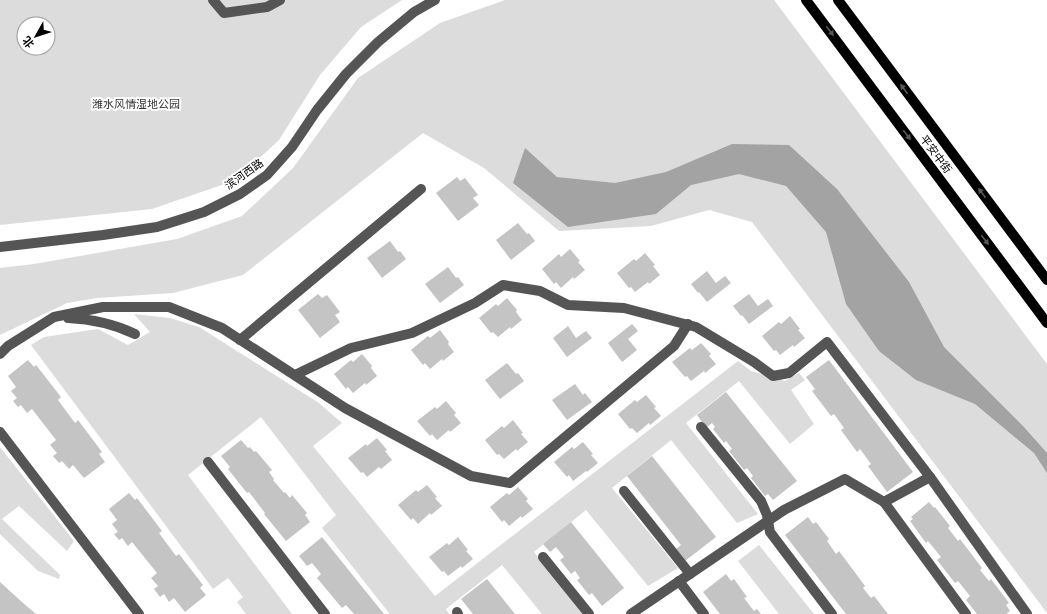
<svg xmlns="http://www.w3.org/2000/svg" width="1047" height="614" font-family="'Archivo Narrow','Noto Sans SC',sans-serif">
<rect width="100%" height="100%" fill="#fff"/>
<g fill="#dcdcdc" fill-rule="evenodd">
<path d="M0,0H402L361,27L320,75L279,140L236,180L152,209L0,225ZM24,24H48V48H24Z"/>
<polygon points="505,0 774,0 1047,364 1047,613 752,222 709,210 651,226 559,231 484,168 423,133 243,275 173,293 97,298 67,303 0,335 0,268 34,264 177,239 242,216 293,168 358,78 440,23"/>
<polygon points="134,314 170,318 199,327 319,403 342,423 313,446 435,596 738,361 751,371 785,381 799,373 805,380 791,390 814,424 790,444 739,381 686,423 758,514 737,523 671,440 612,488 678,568 648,586 586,510 534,552 583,614 542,614 502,565 446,609 449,614 388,614 389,613 322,528 336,515 261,417 188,475 292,614 246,614 237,602 243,597 228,578 213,589 31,345 44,337 98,329 128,345 150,332"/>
<polygon points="0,447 74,541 67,551 19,506 2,519 60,575 59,579 38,571 0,534"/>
<polygon points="759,545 814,614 779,614 738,561"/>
</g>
<polygon fill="#a3a3a3" points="732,144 789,145 837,189 909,282 944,347 1023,426 1047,453 1047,473 1034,453 975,404 916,380 879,351 846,304 826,232 786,186 739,174 691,185 656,214 568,227 513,183 525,148 557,177 615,183 666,172"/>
<g fill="#c4c4c4">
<polygon points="457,177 460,181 465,178 478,195 473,198 479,205 458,221 436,193"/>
<polygon points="518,223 527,234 529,233 535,241 511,260 496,240"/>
<polygon points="390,241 398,252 400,251 406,259 382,278 367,258"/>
<polygon points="570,249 580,261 578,262 585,270 574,279 573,277 561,288 556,282 554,284 542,269 559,254 561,257"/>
<polygon points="645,253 655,265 653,266 660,275 649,284 648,282 635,292 631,287 629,288 617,273 634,259 636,261"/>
<polygon points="448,267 456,278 458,277 464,285 440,303 425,284"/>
<polygon points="707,271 716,283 725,276 731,283 707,302 699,292 698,293 691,284"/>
<polygon points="318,294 322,298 327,295 340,312 335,315 340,322 320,338 298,310"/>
<polygon points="749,294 758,306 768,299 773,306 749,324 742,315 741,316 733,306"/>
<polygon points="507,298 517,310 516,312 522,320 511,329 510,327 498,337 493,332 491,333 479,318 496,304 498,306"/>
<polygon points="790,316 800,329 798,330 805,338 794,347 793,345 780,355 776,350 774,351 762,336 779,322 781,324"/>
<polygon points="632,324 638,331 628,339 637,350 622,362 608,343"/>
<polygon points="568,326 576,338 586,331 592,338 567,357 553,338"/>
<polygon points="440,330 449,342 448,344 454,352 443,361 442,359 430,369 425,363 423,365 411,350 428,336 430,338"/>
<polygon points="701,343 711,354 709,356 716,364 705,373 704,371 691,381 687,376 685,377 672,362 690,348 692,350"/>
<polygon points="362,354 372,366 371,368 377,376 366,385 365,383 353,393 348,387 346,389 334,374 351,360 353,362"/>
<polygon points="28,360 34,367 36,365 61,397 58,400 75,423 78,420 102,452 99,454 105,462 84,478 73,465 69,469 62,461 59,463 53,456 57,453 50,445 56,440 32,409 27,413 21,405 18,407 13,401 17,398 11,391 16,387 8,376"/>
<polygon points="829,360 913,472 887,492 868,466 871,464 860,449 857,452 841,430 844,428 834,414 831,416 812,391 815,389 806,377"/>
<polygon points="507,363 516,374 518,373 524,381 500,399 485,380"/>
<polygon points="575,384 583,395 585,393 592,402 567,420 552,400"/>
<polygon points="726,392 797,481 773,500 768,494 765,496 751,478 753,476 747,468 744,470 729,451 732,449 726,441 724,443 713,429 715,427 712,423 706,428 697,415"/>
<polygon points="646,395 656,407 654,408 661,416 650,425 649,423 637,433 632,428 630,429 618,414 635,400 637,402"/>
<polygon points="446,401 456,413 454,415 461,423 450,432 449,430 437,440 432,434 430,436 417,421 435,407 437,409"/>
<polygon points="513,420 523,433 521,434 528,442 517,451 516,449 504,459 499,454 497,455 485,440 502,426 504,428"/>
<polygon points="377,438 387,450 385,451 392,460 381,469 379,467 367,477 363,472 361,473 348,458 366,444 367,446"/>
<polygon points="241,440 248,448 250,447 254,452 256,451 272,470 269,472 274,479 273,480 284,493 285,492 290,498 292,495 307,513 305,515 310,522 286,541 264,514 265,513 249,492 247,493 228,469 230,467 221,456"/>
<polygon points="583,442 593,454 591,455 598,463 587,472 586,471 573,481 569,475 567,477 554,462 572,447 574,449"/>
<polygon points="652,456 716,537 685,561 676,549 681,545 627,476"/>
<polygon points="427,485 437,497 435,498 442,506 431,515 430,513 418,524 413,518 411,520 398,505 416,490 418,492"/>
<polygon points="518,487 528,499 526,501 533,509 522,518 521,516 509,526 504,520 502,522 490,507 507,493 509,495"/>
<polygon points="129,493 135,500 137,498 162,531 159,533 176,556 179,554 203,585 200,588 206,595 185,612 174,598 169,602 164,594 160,597 154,589 158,586 151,578 157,573 132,542 128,546 122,538 119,540 114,534 118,532 112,524 117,520 109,509"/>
<polygon points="929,502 934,508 935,507 950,526 948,528 958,541 960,539 982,568 980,570 989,581 991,579 1009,603 1006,605 1010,611 1007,613 1008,614 977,614 966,600 970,596 958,581 955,583 937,560 941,557 928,541 926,543 910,521 913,519 911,517"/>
<polygon points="808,517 813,524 816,522 829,539 827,541 836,554 839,551 865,586 863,588 871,598 874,596 888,614 846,614 785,535"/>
<polygon points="571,522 624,588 602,606 592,593 589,595 577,580 580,578 575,571 571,574 560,560 564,557 556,547 550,552 543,544"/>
<polygon points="322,537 384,614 354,614 346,605 342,608 317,578 321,574 312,563 307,566 299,556"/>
<polygon points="458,537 468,550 466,551 473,559 462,568 461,566 448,576 444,571 442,572 429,557 447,543 449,545"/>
<polygon points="726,574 731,581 734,579 747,597 744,598 754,611 757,609 761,614 720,614 703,592"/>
<polygon points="487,579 515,614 473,614 461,599"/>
<polygon points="0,582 23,603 36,614 0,614"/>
</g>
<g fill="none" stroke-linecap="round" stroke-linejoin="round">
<g stroke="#555" stroke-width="10">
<polyline points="213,0 224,13 267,7 280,0"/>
<polyline points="0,247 103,235 157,227 204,212 240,194 267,175 292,147 317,110 346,74 378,42 414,12 435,0"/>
<path d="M68,318C91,319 114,324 135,334"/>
<polyline points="240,340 421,189"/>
<polyline points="0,354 8,346 54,317 103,307 169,307 222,328 345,408 471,476 510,483 674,346 688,324"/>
<polyline points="295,375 351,348 412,333 475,303 503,285 540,291 568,305 624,308 696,327 754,362 773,376 789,373 827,342 930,477 1027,614"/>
<polyline points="701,427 761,501 767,515 770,532 832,614"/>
<polyline points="0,432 139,614"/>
<polyline points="208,462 325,614"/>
<polyline points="624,491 690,574"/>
<polyline points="884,502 966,614"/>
<polyline points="543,557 589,614"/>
<polyline points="679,581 704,614"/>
<polyline points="457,612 458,614"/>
<polyline points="631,614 784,510 845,479 884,502 930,477"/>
</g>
<g stroke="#000" stroke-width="10">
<polyline points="806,0 1047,323"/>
<polyline points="838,0 1047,280"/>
</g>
</g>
<defs><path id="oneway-solid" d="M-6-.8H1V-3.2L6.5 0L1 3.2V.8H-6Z"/></defs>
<g fill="#595959">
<use href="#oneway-solid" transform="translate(830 31) rotate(53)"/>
<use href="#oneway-solid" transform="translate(904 89) rotate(-127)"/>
<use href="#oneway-solid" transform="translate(907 135) rotate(53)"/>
<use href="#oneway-solid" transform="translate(982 193) rotate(-127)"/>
<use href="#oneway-solid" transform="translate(985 240) rotate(53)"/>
</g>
<g text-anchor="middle" stroke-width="4" stroke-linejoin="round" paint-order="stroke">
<g font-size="11" fill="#333" stroke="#fff">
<text x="136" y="108">潍水风情湿地公园</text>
</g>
<g font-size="11" fill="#000" stroke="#fff">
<text transform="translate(936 154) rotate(53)" y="4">平安中街</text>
<text transform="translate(244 174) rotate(-35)" y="4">滨河西路</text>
</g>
</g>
<g transform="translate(36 36) rotate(231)"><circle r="19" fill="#ffffff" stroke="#999999"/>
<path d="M0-3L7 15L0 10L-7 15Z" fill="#000000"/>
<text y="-6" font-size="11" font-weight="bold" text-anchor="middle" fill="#000000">北</text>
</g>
</svg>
